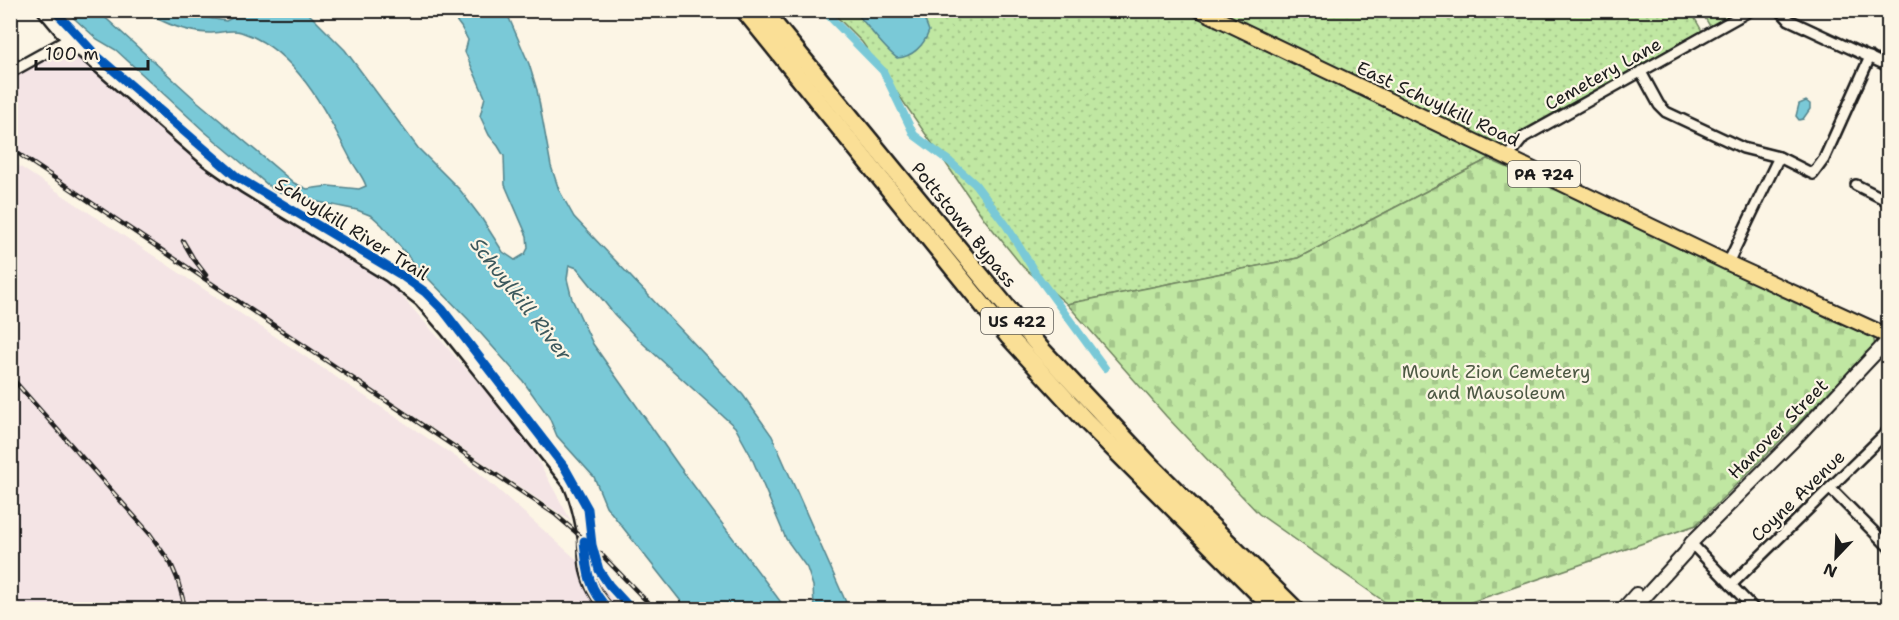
<svg xmlns="http://www.w3.org/2000/svg" width="1899" height="620" font-family="'Shantell Sans',sans-serif">
<defs>
<pattern id="grass-dots" width="8" height="8" patternUnits="userSpaceOnUse" patternTransform="scale(1.5)"><rect width="8" height="8" fill="#c0e7a2"/><path d="M2 2h.1M6 6h.1" fill="none" stroke="#a4c68b" stroke-width="1.8" stroke-linecap="round"/></pattern>
<pattern id="cemetery-stones" width="16" height="16" patternUnits="userSpaceOnUse" patternTransform="scale(1.5)"><rect width="16" height="16" fill="#c0e7a2"/><path d="M2 7V4a2 2 0 0 1 4 0v3zM10 15v-3a2 2 0 0 1 4 0v3z" fill="#a4c68b"/></pattern>
</defs>
<rect width="100%" height="100%" fill="#fcf5e5"/>
<filter id="ink" filterUnits="userSpaceOnUse"><feTurbulence type="fractalNoise" baseFrequency=".0167" numOctaves="2"/><feDisplacementMap in="SourceGraphic" scale="12" xChannelSelector="R" yChannelSelector="G"/><feConvolveMatrix kernelMatrix="1 2 1 2 8 2 1 2 1" color-interpolation-filters="sRGB"/></filter>
<g filter="url(#ink)">
<g fill="#f4e4e5">
<polygon points="72,44 235,182 390,283 523,433 571,521 11,148 10,79"/>
<polygon points="10,160 477,471 585,567 625,609 11,609"/>
</g>
<polygon fill="url(#grass-dots)" stroke="#6e825f" stroke-width="1.5" points="1690,10 1702,31 1523,130 1488,159 1298,258 1067,304 1023,267 985,220 862,42 831,11"/>
<g fill="url(#cemetery-stones)" stroke="#6e825f" stroke-width="1.5">
<polygon points="1701,11 1740,11 1711,28"/>
<polygon points="1488,159 1689,248 1834,321 1873,335 1875,346 1696,525 1451,609 1395,609 1259,514 1166,416 1067,304 1298,258"/>
</g>
<g fill="#7ac9d7" stroke="#54848c" stroke-width="1.5">
<path d="M66,11H98L198,102L294,183L307,189L329,186L359,189L366,186C363,176 355,168 350,158C326,111 295,49 241,32C231,29 220,33 209,33C187,32 163,23 144,11H179L184,14L226,21L234,17L228,11H306L345,50L418,148L460,190L482,219L503,252L515,260L525,254L528,248L527,236L505,185L504,156L498,146L489,135L480,116L485,97L465,52L468,40L461,27L449,11H506L529,64L537,90L551,166L559,190L574,217L743,395L772,436L849,609H811L814,607L813,586L807,568L786,539L751,456L735,427L638,339L614,314L577,268L569,265L567,279L572,299L593,344L679,466L786,609H687L606,506L594,477L557,436L549,417L523,381L468,319L419,269L382,225L372,216L357,210L309,200L275,191L204,131L116,50L97,39Z"/>
<path d="M854,11H914L924,18L929,31C924,45 913,57 897,58C882,47 868,25 854,11Z"/>
<polygon points="1806,101 1810,104 1810,109 1803,119 1799,120 1796,116 1799,104"/>
</g>
<g fill="none" stroke-linecap="round" stroke-linejoin="round">
<polyline stroke="#7ac9d7" stroke-width="8" points="823,10 883,71 914,135 949,161 975,184 1006,225 1036,274 1105,368"/>
<g stroke="#1c1c1c" stroke-width="14">
<g id="minor">
<polyline points="1780,10 1789,20 1888,66"/>
<polyline points="1641,72 1659,105 1666,112 1743,148 1779,157"/>
<polyline points="1508,157 1524,137 1751,10"/>
<polyline points="1856,185 1888,201"/>
<polyline points="1728,263 1779,157 1813,174 1824,159 1870,57"/>
<polyline points="1830,488 1888,546"/>
<polyline points="1691,543 1755,610"/>
<polyline points="1731,585 1888,431"/>
</g>
</g>
<g stroke="#1c1c1c" stroke-width="15">
<g id="tertiary">
<path d="M43,10L68,40L207,161L244,187L389,276L420,300L446,330L569,484C577,501 581,520 584,539C585,549 584,559 586,568C588,583 598,599 609,610"/>
<polyline points="10,72 68,40"/>
</g>
</g>
<g stroke="#1c1c1c" stroke-width="16">
<g id="secondary">
<polyline points="1622,610 1636,594"/>
<polyline points="1633,610 1685,553 1691,543 1793,441 1888,340"/>
</g>
</g>
<g stroke="#1c1c1c" stroke-width="18">
<polyline id="primary" points="1200,10 1728,263 1888,336"/>
</g>
<g stroke="#1c1c1c" stroke-width="21">
<g id="motorway">
<polyline points="744,10 1008,336 1086,421 1275,610"/>
<polyline points="763,10 1041,349 1150,465 1296,610"/>
</g>
</g>
<use href="#minor" stroke="#fcf5e5" stroke-width="9"/>
<use href="#tertiary" stroke="#fcf5e5" stroke-width="10"/>
<use href="#secondary" stroke="#fcf5e5" stroke-width="12"/>
<use href="#primary" stroke="#fadf96" stroke-width="14"/>
<use href="#motorway" stroke="#fadf96" stroke-width="16"/>
<g stroke="#1c1c1c" stroke-width="4.5">
<g id="rail">
<polyline points="10,148 556,515 601,554 655,610"/>
<polyline points="183,241 193,258 206,275"/>
<polyline points="10,376 150,534 171,564 177,578 186,610"/>
</g>
</g>
<use href="#rail" stroke="#fcf5e5" stroke-width="2" stroke-dasharray="7" stroke-linecap="butt"/>
<g stroke="#fcf5e5" stroke-width="13">
<g id="cycleway">
<polyline points="54,10 97,56 237,177 401,275 425,292 443,310 565,468 588,509 592,545 599,570 609,585 632,610"/>
<path d="M584,541C587,570 587,587 609,610"/>
</g>
</g>
<use href="#cycleway" stroke="#0057b8" stroke-width="9"/>
</g>
</g>
<g text-anchor="middle" stroke-width="4.5" stroke-linejoin="round" paint-order="stroke">
<g fill="#fcf5e5" stroke="#5f5d58" stroke-width="1.5">
<rect x="1508" y="161" width="72" height="26" rx="4.5"/>
<rect x="981" y="308" width="72" height="26" rx="4.5"/>
</g>
<g font-size="16" font-weight="bold" fill="#1c1c1c">
<text x="1544" y="180">PA 724</text>
<text x="1017" y="327">US 422</text>
</g>
<g font-size="18" fill="#1c1c1c" stroke="#fcf5e5">
<text transform="translate(1603 74) rotate(-29)" y="6">Cemetery Lane</text>
<text transform="translate(1438 104) rotate(25)" y="6">East Schuylkill Road</text>
<text transform="translate(964 225) rotate(51)" y="6">Pottstown Bypass</text>
<text transform="translate(352 229) rotate(32)" y="6">Schuylkill River Trail</text>
<text transform="translate(1778 429) rotate(-45)" y="6">Hanover Street</text>
<text transform="translate(1798 496) rotate(-44)" y="6">Coyne Avenue</text>
</g>
<g font-size="18" fill="#4d5944" stroke="#fcf5e5">
<text x="1496" y="378">Mount Zion Cemetery<tspan x="1496" dy="21">and Mausoleum</tspan></text>
</g>
<g font-size="20" font-style="italic" fill="#3d595d" stroke="#fcf5e5">
<text transform="translate(521 299) rotate(52)" y="7">Schuylkill River</text>
</g>
</g>
<rect width="1899" height="620" fill="none" stroke="#fcf5e5" stroke-width="36"/>
<rect x="18" y="18" width="1863" height="584" fill="none" stroke="#1c1c1c" stroke-width="2" filter="url(#ink)"/>
<g transform="translate(1836 557) rotate(203)" stroke="#fcf5e5" stroke-width="4.5" paint-order="stroke">
<path d="M0-4.5L10 22L0 15L-10 22Z" fill="#1c1c1c"/>
<text y="-9" font-size="16" font-weight="bold" text-anchor="middle" fill="#1c1c1c">N</text>
</g>
<path d="M36 60v9h112v-9" fill="none" stroke="#1c1c1c" stroke-width="3"/>
<text x="45" y="60" font-size="18" fill="#1c1c1c" stroke="#fcf5e5" stroke-width="4.5" paint-order="stroke">100 m</text>
</svg>
